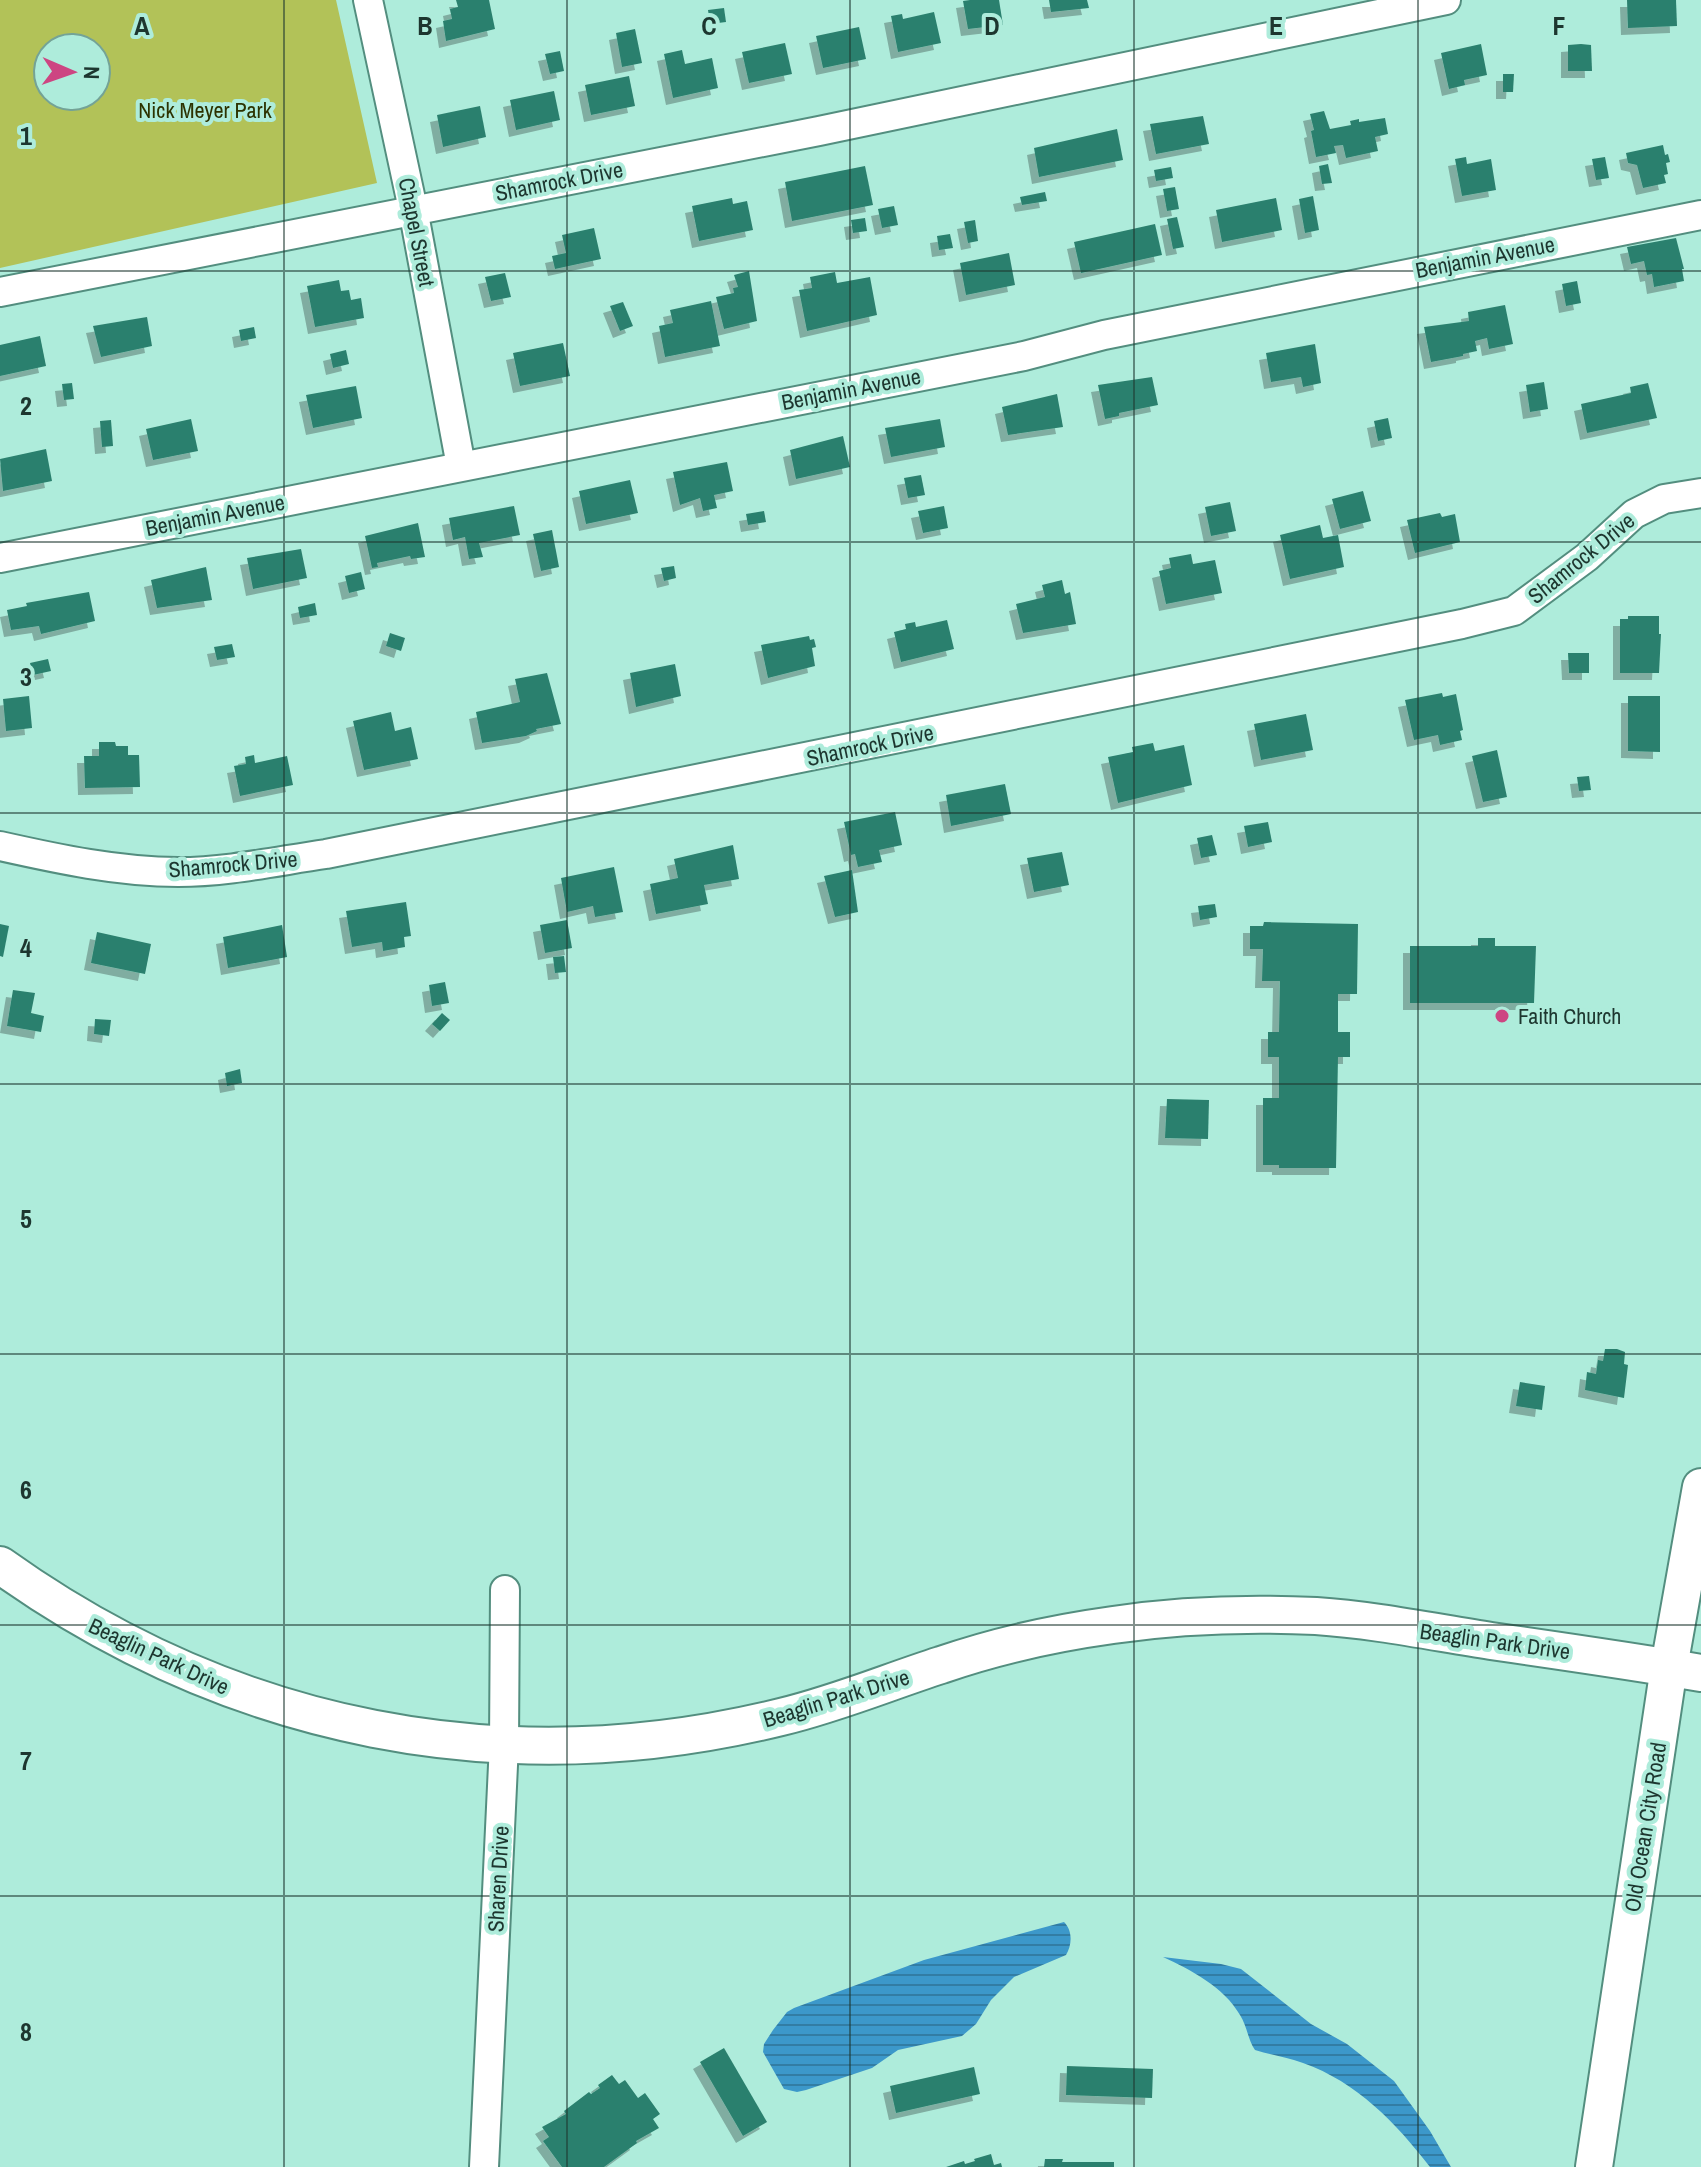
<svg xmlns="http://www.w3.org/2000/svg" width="1701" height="2167" font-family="'Archivo Narrow',sans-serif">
<defs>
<pattern id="water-rules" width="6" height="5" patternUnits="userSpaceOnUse" patternTransform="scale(2)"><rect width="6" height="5" fill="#3c98ca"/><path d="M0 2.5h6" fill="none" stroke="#327da4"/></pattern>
<filter id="shadow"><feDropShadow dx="-7" dy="7" stdDeviation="0" flood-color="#0004"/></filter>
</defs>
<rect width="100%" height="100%" fill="#aeecdb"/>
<path fill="#b2c258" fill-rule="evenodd" d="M0,0H336L377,183L0,268ZM48,48H96V96H48Z"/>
<g fill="url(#water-rules)">
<path d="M1064,1922C1073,1931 1072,1945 1066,1955L1014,1977L991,2000L976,2024L962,2036L898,2050L872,2068L806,2090L797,2092L784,2089L763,2052L764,2044L773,2030L787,2012L794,2008L924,1960Z"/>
<path d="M1163,1957L1221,1964L1241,1969L1311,2024L1347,2044L1394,2081L1430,2131L1451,2167H1430C1396,2123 1357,2082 1303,2063C1287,2057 1271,2055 1255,2050C1248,2040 1247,2026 1240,2015C1224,1987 1191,1970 1163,1957Z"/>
</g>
<g fill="#2b806e" filter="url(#shadow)">
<polygon points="456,0 489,0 495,29 446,41 443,21 452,19 450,9 458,7"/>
<polygon points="970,0 999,0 1003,25 968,29 963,1"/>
<polygon points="1049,0 1087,0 1089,8 1051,12"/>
<polygon points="1627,0 1676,0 1677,26 1628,28"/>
<polygon points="724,8 726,22 710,24 708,10"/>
<polygon points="934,12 941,43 898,52 891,16 902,14 903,19"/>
<polygon points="859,27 866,59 823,68 816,36"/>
<polygon points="635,29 642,63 622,67 616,33"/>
<polygon points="785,43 792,74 749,83 742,52"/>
<polygon points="1481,44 1487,75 1464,80 1465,85 1449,89 1441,53"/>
<polygon points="1581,44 1591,45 1592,71 1568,71 1568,45"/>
<polygon points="682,50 685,64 712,58 718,88 673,98 664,54"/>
<polygon points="560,51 564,71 550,74 545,54"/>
<polygon points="1503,74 1514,74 1513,92 1503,92"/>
<polygon points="629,76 635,106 591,115 585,85"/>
<polygon points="554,91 560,120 516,130 510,100"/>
<polygon points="480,106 486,137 443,147 437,115"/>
<polygon points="1324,111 1330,129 1351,125 1350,121 1359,119 1359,122 1385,118 1388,134 1375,137 1378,151 1346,158 1343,145 1334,146 1336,153 1316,157 1311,131 1314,130 1310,114"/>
<polygon points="1203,116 1209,144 1156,154 1150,124"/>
<polygon points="1117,129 1123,160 1039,177 1034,148"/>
<polygon points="1663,145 1665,155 1668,154 1670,162 1666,163 1668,174 1664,175 1666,183 1643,188 1637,165 1628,163 1626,153"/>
<polygon points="1466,157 1467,164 1491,159 1496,190 1462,196 1455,159"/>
<polygon points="1605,157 1609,178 1596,180 1592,159"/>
<polygon points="1328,164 1332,183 1322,184 1319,166"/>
<polygon points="865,166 873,205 792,221 785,182"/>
<polygon points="1171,167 1173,178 1156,181 1154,170"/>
<polygon points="1175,187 1179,209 1167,211 1163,189"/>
<polygon points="1045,192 1047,201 1022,205 1020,197"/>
<polygon points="1313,196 1319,230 1305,233 1299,199"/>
<polygon points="732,198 733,204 747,201 753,230 699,241 692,206"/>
<polygon points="1276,198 1282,230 1222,242 1216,210"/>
<polygon points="894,206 898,225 882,228 878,209"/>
<polygon points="1177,217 1184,247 1173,249 1167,219"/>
<polygon points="865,218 867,231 853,233 851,220"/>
<polygon points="975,220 978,241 968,243 964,222"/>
<polygon points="1155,224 1162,255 1081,273 1074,242"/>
<polygon points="594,228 601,259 555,269 552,256 566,253 562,235"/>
<polygon points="950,234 953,248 939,250 937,236"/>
<polygon points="1676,238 1684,269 1682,269 1684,281 1654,287 1652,274 1647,275 1644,261 1631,264 1627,247"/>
<polygon points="1009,253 1015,285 966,295 960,263"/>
<polygon points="749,271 757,321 724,329 716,297 734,293 733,288 738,287 734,275"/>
<polygon points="835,272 837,283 870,277 877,315 807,331 799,290 812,288 810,277"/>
<polygon points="505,273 511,297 491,301 485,277"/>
<polygon points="339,280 341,291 349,290 351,300 361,298 364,318 315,327 307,286"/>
<polygon points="1577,281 1581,303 1566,306 1562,284"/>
<polygon points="711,301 720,346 665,357 659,326 673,323 670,310"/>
<polygon points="623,302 633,326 620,331 610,306"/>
<polygon points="1505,305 1513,344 1489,349 1487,338 1475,341 1477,351 1463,354 1463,356 1431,362 1424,327 1469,321 1468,312"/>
<polygon points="147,317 152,346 101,357 93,326"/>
<polygon points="254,327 256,338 241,341 239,330"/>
<polygon points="40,336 46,366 0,376 0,345"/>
<polygon points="563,343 570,376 520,386 513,353"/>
<polygon points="1315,344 1321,383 1303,387 1301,377 1271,382 1266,353"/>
<polygon points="346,350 349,364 333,368 330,354"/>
<polygon points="1152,377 1158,405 1119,413 1119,416 1105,419 1098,385"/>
<polygon points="1544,382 1548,409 1530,412 1526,385"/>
<polygon points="72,383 74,399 64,400 62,384"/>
<polygon points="1648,383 1657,418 1587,433 1581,404 1631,393 1630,387"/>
<polygon points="356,386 362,418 313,428 306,395"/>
<polygon points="1057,394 1063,427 1008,435 1002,407"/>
<polygon points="1388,418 1392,438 1378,441 1374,421"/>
<polygon points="191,419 198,451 153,460 146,429"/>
<polygon points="940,419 945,447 891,457 885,428"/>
<polygon points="111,420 113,446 102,447 100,421"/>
<polygon points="843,436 850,467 796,479 790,450"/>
<polygon points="46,449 52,481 3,491 0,459"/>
<polygon points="727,462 733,491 714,495 717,508 703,511 700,498 680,505 673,472"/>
<polygon points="921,475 925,495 908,498 904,478"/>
<polygon points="630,480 638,513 586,524 579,491"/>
<polygon points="1363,491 1371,521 1340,529 1332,499"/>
<polygon points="1230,502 1236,531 1211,536 1205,507"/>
<polygon points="514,506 520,535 479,543 483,557 469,559 465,537 453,540 449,518"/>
<polygon points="944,506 948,528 923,533 918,511"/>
<polygon points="764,511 766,522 748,525 746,514"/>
<polygon points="1440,513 1442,517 1455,514 1460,542 1415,553 1407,520"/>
<polygon points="418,523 425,557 411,559 410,556 377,563 378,567 372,568 365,536"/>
<polygon points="1320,525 1323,538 1338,535 1344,567 1290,579 1280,535"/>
<polygon points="552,530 559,567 541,571 533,534"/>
<polygon points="301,549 307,578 253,589 247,558"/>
<polygon points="1191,554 1193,564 1215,560 1222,593 1166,604 1159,571 1171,568 1169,558"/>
<polygon points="674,566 676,578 664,581 661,568"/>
<polygon points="206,567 212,600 157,608 151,580"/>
<polygon points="361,572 365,589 349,593 345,576"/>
<polygon points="1062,580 1065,594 1070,592 1076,624 1023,633 1016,604 1045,597 1042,585"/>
<polygon points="89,592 95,621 41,634 39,626 11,630 7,610 27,606 26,603"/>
<polygon points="315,603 317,615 300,618 298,607"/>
<polygon points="1628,616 1659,616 1659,634 1661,634 1659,673 1620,673 1620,619 1628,619"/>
<polygon points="947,620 954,649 901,662 894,632 906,629 905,624 915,622 916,627"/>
<polygon points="390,633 405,638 401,651 386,646"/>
<polygon points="809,636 810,640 814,639 816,647 812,648 815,666 768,678 761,645"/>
<polygon points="232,644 235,657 217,660 214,647"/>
<polygon points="1568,653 1589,653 1589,673 1569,673"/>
<polygon points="48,659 51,671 33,675 30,663"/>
<polygon points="675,664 681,696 636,707 630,673"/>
<polygon points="547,673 561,724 536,729 537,731 526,736 482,743 476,712 520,702 515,679"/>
<polygon points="1442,693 1443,697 1456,694 1463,730 1460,731 1462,740 1440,745 1438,735 1414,740 1405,700"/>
<polygon points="29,696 32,728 6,731 3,699"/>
<polygon points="1628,696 1660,696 1660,752 1628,751"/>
<polygon points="391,712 395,731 411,727 418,759 364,770 353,721"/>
<polygon points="1306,714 1313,750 1261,760 1254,724"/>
<polygon points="99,742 115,742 116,746 128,746 128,755 139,755 140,787 85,788 84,756 99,756"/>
<polygon points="1153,743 1155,751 1184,745 1192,785 1118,803 1108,757 1133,752 1132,747"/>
<polygon points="1497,750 1507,797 1483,802 1472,756"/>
<polygon points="254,755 255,763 287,756 293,785 240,796 234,766 246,764 245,757"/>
<polygon points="1589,776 1591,790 1579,791 1577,777"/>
<polygon points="1005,784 1011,814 951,826 946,795"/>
<polygon points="895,812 902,845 879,850 882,862 858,867 855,854 851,855 844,822"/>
<polygon points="1268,822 1272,842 1248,847 1244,826"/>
<polygon points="1212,835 1217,855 1201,858 1197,838"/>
<polygon points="733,845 739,879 704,885 708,904 656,914 650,884 678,878 674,859"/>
<polygon points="1062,852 1069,885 1034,892 1027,858"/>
<polygon points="614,867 623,912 595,917 593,906 567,912 561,878"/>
<polygon points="852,870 858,912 835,917 824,876"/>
<polygon points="406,902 411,936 404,937 405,947 383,951 382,942 352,947 346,911"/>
<polygon points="1215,904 1217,917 1200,920 1198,906"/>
<polygon points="567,920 572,948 545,953 540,925"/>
<polygon points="1264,922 1358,924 1357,994 1338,994 1338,1032 1350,1032 1350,1057 1338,1057 1336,1168 1279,1168 1279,1165 1263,1165 1263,1098 1279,1098 1279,1057 1268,1057 1268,1032 1279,1032 1280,981 1262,981 1263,949 1250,949 1250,926 1263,926"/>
<polygon points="0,924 9,926 3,957 0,956"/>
<polygon points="282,925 287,957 228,968 223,937"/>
<polygon points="97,932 151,944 145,974 91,963"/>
<polygon points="1478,938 1495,938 1495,946 1536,946 1534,1003 1410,1003 1410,946 1478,946"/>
<polygon points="564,956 566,972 555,973 553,957"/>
<polygon points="445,982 449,1003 432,1006 429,985"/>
<polygon points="13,990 35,993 31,1013 44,1016 41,1032 7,1026"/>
<polygon points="442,1013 450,1020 440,1031 432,1024"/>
<polygon points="95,1019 111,1020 109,1036 94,1034"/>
<polygon points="240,1069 242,1083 227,1086 225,1073"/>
<polygon points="1167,1099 1209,1100 1208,1139 1165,1138"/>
<polygon points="1605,1349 1617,1349 1625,1352 1624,1364 1628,1365 1624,1398 1585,1390 1587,1372 1596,1374 1598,1360 1603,1361"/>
<polygon points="1520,1382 1545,1386 1542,1410 1516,1406"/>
<polygon points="724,2048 767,2122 743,2136 700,2062"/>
<polygon points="1067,2066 1153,2069 1152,2098 1066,2095"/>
<polygon points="974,2067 980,2094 896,2113 890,2086"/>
<polygon points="612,2075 619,2084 625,2080 638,2098 645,2093 660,2114 653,2119 659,2128 636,2141 637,2143 604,2167 562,2167 543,2141 549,2137 542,2127 566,2114 564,2111 589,2092 591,2094 600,2088 598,2085"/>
<polygon points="991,2154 994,2165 1001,2163 1002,2167 946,2167 964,2161 965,2164 975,2161 974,2159"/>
<polygon points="1045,2159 1063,2159 1062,2162 1114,2162 1114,2167 1044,2167"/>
</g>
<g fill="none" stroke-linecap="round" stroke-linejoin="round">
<g stroke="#538e7f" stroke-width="32">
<g id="minor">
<polyline points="368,0 413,209 461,466"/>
<polyline points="0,292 819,131 1446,0"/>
<polyline points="0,558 1024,356 1104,335 1701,215"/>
<path d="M0,846C58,859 119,872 178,872C228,872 277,861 326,854L1462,624L1514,611L1587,557L1634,514L1664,499L1701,493"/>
<polyline points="484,2167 504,1744 505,1590"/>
</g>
</g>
<g stroke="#538e7f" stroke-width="40">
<g id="major">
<path d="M0,1565C232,1731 504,1785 781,1717C836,1704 888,1682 941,1665C996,1646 1055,1633 1113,1625C1180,1615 1248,1613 1316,1616C1375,1620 1433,1632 1491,1641C1561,1651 1631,1661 1701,1673"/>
<polyline points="1594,2167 1669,1667 1701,1487"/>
</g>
</g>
<use href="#minor" stroke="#fff" stroke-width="28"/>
<use href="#major" stroke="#fff" stroke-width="36"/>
</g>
<path fill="none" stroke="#1d362f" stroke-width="2" stroke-opacity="0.55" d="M284,0V2167M567,0V2167M850,0V2167M1134,0V2167M1418,0V2167M0,271H1701M0,542H1701M0,813H1701M0,1084H1701M0,1354H1701M0,1625H1701M0,1896H1701"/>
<circle fill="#cd4582" stroke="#aeecdb" stroke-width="3" cx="1502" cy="1016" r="8"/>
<g text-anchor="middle" stroke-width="8" stroke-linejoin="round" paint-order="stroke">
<g font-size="22" fill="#2c3200" stroke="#aeecdb">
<text x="205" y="118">Nick Meyer Park</text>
</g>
<g font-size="22" fill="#1d362f" stroke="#aeecdb">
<text transform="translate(559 181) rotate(-11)" y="8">Shamrock Drive</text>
<text transform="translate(417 232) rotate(79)" y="8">Chapel Street</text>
<text transform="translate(1485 257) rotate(-11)" y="8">Benjamin Avenue</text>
<text transform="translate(851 389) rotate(-11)" y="8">Benjamin Avenue</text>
<text transform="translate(215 515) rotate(-11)" y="8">Benjamin Avenue</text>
<text transform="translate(1581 558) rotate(-39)" y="8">Shamrock Drive</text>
<text transform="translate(870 745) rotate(-12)" y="8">Shamrock Drive</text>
<text transform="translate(233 864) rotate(-5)" y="8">Shamrock Drive</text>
<text transform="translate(1495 1641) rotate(8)" y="8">Beaglin Park Drive</text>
<text transform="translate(159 1656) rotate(25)" y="8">Beaglin Park Drive</text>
<text transform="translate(836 1698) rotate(-17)" y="8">Beaglin Park Drive</text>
<text transform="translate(1645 1827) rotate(-81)" y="8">Old Ocean City Road</text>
<text transform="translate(498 1879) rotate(-87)" y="8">Sharen Drive</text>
</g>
<g font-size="22" fill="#1d362f" stroke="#aeecdb" text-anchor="start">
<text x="1518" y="1024">Faith Church</text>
</g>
</g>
<g font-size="26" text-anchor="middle" font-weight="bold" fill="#1d362f" stroke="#aeecdb" stroke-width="8" stroke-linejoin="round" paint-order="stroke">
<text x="142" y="35">A</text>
<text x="425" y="35">B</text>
<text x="709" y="35">C</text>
<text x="992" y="35">D</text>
<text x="1276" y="35">E</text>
<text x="1559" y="35">F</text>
<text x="26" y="145">1</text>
<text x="26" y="415">2</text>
<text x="26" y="686">3</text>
<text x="26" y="957">4</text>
<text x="26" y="1228">5</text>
<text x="26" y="1499">6</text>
<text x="26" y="1770">7</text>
<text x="26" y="2041">8</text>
</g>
<g transform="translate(72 72) rotate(92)"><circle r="38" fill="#aeecdb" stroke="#74a396" stroke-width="2"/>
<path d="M0-6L14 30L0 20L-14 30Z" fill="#cd4582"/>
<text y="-12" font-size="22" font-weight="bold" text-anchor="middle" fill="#1d362f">N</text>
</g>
</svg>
